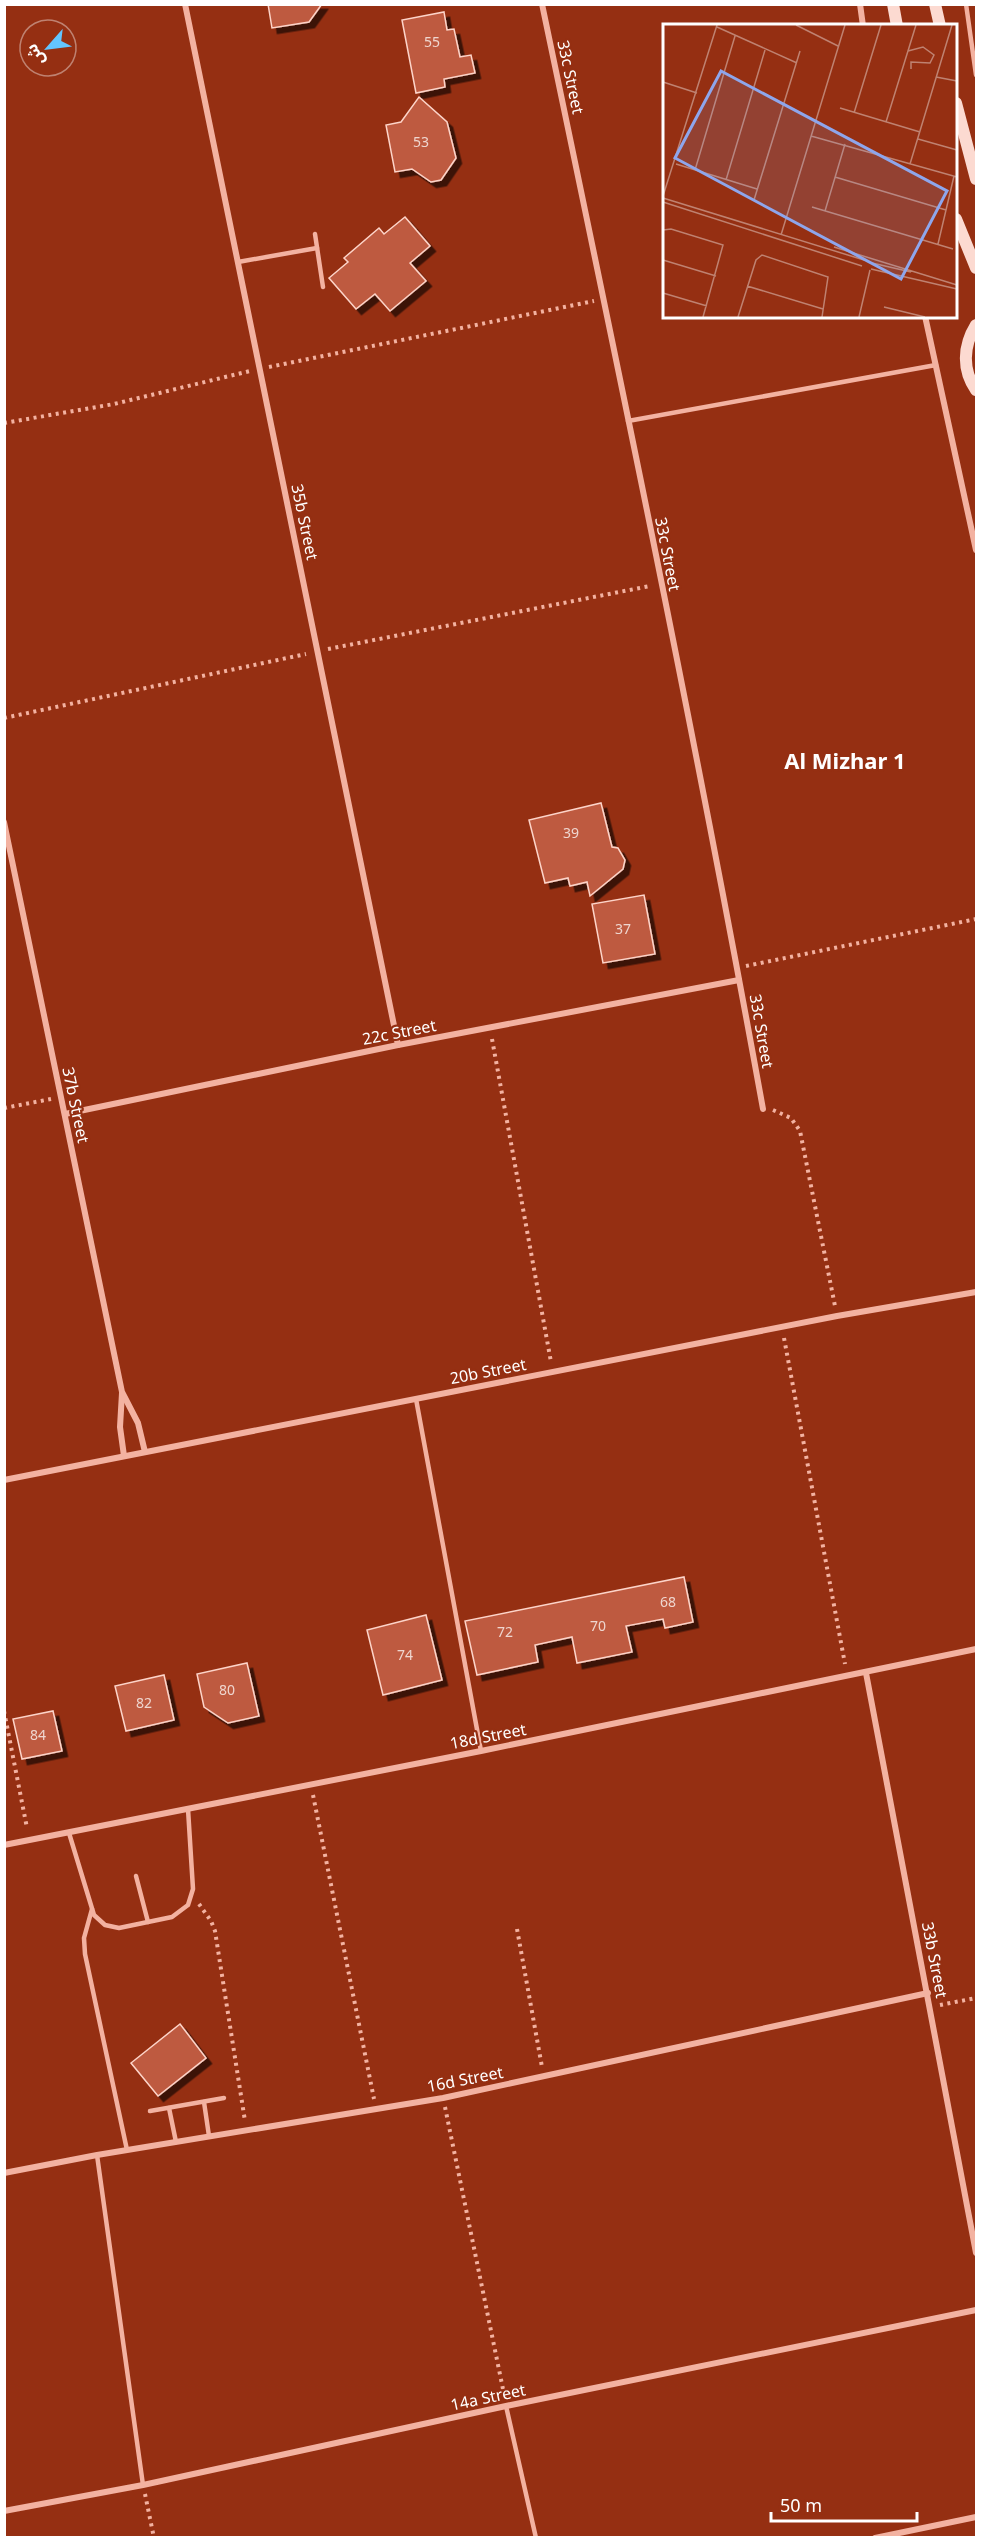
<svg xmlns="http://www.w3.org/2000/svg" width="981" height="2542" font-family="'Noto Sans','Noto Sans Arabic',sans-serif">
<defs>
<filter id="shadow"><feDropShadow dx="5.5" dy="5.5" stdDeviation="0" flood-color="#0009"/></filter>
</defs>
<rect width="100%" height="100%" fill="#952f12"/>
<g fill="#be5a3f" stroke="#fdd4c9" stroke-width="1.5" filter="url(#shadow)">
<polygon points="268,4 322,4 309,22 272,28"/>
<polygon points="444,12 447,30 454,29 460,57 471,55 475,73 444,79 445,87 416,93 402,20"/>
<polygon points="419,97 447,122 456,158 441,180 431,182 412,169 395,172 386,125 401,122"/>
<polygon points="405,217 430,246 410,263 426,281 390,311 375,294 356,309 329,278 348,262 344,258 379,228 384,234"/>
<polygon points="601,803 612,847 618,848 625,860 623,869 590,896 587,882 570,886 568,878 545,883 529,820"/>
<polygon points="644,895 655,954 603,963 592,904"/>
<polygon points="684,1577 693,1622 665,1628 663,1619 626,1626 632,1652 577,1663 572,1637 535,1645 538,1662 477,1675 465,1621"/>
<polygon points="426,1615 442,1680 383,1695 367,1630"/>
<polygon points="247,1663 259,1716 228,1723 204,1707 197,1674"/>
<polygon points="164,1675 174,1720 126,1731 115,1686"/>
<polygon points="53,1711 62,1751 22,1759 13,1719"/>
<polygon points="180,2024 206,2058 158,2096 131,2063"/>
</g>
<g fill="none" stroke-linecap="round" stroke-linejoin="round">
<g stroke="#f3b2a1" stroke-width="4" stroke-dasharray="3 4.5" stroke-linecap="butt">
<polyline points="269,367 594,301"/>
<polyline points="4,423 114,404 250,371"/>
<polyline points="328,649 650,586"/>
<polyline points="4,718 306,654"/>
<polyline points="746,966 976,919"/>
<polyline points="492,1039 551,1362"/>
<polyline points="4,1108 51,1099"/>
<polyline points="773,1110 791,1118 800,1131 835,1306"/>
<polyline points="784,1338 845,1664"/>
<polyline points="4,1711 27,1828"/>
<polyline points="313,1795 374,2099"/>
<polyline points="199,1904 211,1921 215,1931 245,2121"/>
<polyline points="517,1929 542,2067"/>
<polyline points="940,2005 976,1998"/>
<polyline points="445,2107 504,2394"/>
<polyline points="145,2494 154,2538"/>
</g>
<g stroke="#f3b2a1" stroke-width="4.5">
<polyline points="966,4 976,75"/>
<polyline points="315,234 323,287"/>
<polyline points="238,262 317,248"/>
<polyline points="628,421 936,365"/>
<polyline points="416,1399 481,1751"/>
<polyline points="69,1833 94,1915 105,1925 119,1928 172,1917 188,1905 193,1889 188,1809"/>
<polyline points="136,1876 148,1922"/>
<polyline points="92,1909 84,1938 85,1954 127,2150"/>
<polyline points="204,2102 209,2136"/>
<polyline points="169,2108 176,2142"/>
<polyline points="150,2111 224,2098"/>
<polyline points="97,2155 143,2485"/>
<polyline points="506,2406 536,2538"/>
</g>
<g stroke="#f3b2a1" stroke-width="6">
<polyline points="185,4 398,1045"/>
<path d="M542,4C619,372 696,740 763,1109"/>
<polyline points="860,4 863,26"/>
<polyline points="925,316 976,550"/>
<polyline points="4,822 122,1392 138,1423 145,1452"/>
<polyline points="65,1114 398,1045 739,980"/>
<polyline points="122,1393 120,1427 124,1456"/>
<polyline points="4,1480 837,1316 976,1292"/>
<polyline points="866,1673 976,2253"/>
<polyline points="4,1845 481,1751 976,1649"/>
<polyline points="4,2173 97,2155 443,2098 928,1993"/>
<polyline points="4,2511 143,2485 506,2406 976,2310"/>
<polyline points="875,2538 976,2517"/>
</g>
<g stroke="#fcdad1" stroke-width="12">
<polyline points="893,4 897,26"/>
<polyline points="935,4 940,26"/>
<polyline points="956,103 976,179"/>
<polyline points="956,219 976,268"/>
<path d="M976,325C963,346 962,370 976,390"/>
</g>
</g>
<g text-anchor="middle" stroke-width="4.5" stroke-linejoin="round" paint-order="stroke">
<g font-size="14" fill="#efd6cf">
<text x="432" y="47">55</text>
<text x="421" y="147">53</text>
<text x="571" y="838">39</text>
<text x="623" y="934">37</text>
<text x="668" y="1607">68</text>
<text x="598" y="1631">70</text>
<text x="505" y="1637">72</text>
<text x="405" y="1660">74</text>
<text x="227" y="1695">80</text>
<text x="144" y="1708">82</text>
<text x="38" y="1740">84</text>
</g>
<g font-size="16" fill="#fff" stroke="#952f12">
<text transform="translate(571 77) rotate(78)" y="6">33c Street</text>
<text transform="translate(305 522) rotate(78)" y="6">35b Street</text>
<text transform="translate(668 554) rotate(79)" y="6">33c Street</text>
<text transform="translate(762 1031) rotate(80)" y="6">33c Street</text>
<text transform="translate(399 1032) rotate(-11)" y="6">22c Street</text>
<text transform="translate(76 1105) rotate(78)" y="6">37b Street</text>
<text transform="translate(488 1371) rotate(-11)" y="6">20b Street</text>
<text transform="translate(488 1736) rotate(-11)" y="6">18d Street</text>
<text transform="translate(935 1960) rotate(79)" y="6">33b Street</text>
<text transform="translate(465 2079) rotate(-11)" y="6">16d Street</text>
<text transform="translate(488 2397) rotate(-12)" y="6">14a Street</text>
</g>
<g font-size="22" font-weight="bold" fill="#fff" stroke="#952f12">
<text x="845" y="769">Al Mizhar 1</text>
</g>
</g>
<g transform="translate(663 24)">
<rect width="294" height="294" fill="#952f12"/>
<path fill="none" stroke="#bf8271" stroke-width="1.5" d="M133,1L175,22M54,3L134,39M245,27L260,23L271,31L267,39L248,38V45M273,53L294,57M0,58L34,69M177,84L257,108M191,89L218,1M223,98L253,1M148,112L294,153M255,115L294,126M13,140L94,165M247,140L289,1M32,146L72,12M172,153L283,186M63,156L102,26M0,172L54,1M0,174L201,236M91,176L137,27M0,178L199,242M149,183L290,225M162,187L182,120M0,206L8,205L60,221L40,293M118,211L182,1M275,220L291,152M171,223L294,261M0,236L53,252M209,239L248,248M208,245L294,265M84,262L160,285M0,269L44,282M221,283L262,293M75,293L93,236L99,231L165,253L159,293M196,293L207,246"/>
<path fill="#8ea6ec" fill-opacity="0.15" stroke="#8ea6ec" stroke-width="3" d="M58,47L284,167L238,255L12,134Z"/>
<rect width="294" height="294" fill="none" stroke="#fff" stroke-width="3"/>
</g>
<rect width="981" height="2542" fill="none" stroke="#ffffff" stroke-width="12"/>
<g transform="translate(48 48) rotate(242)"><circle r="28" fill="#952f12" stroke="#bf8271" stroke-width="1.5"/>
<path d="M0-4.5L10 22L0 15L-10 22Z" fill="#63c5ff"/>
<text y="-9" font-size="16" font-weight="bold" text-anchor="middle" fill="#ffffff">ش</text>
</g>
<path d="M771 2512v9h146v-9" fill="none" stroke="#ffffff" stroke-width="3"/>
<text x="780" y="2512" font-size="18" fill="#ffffff" stroke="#952f12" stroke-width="4.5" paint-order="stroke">50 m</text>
</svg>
